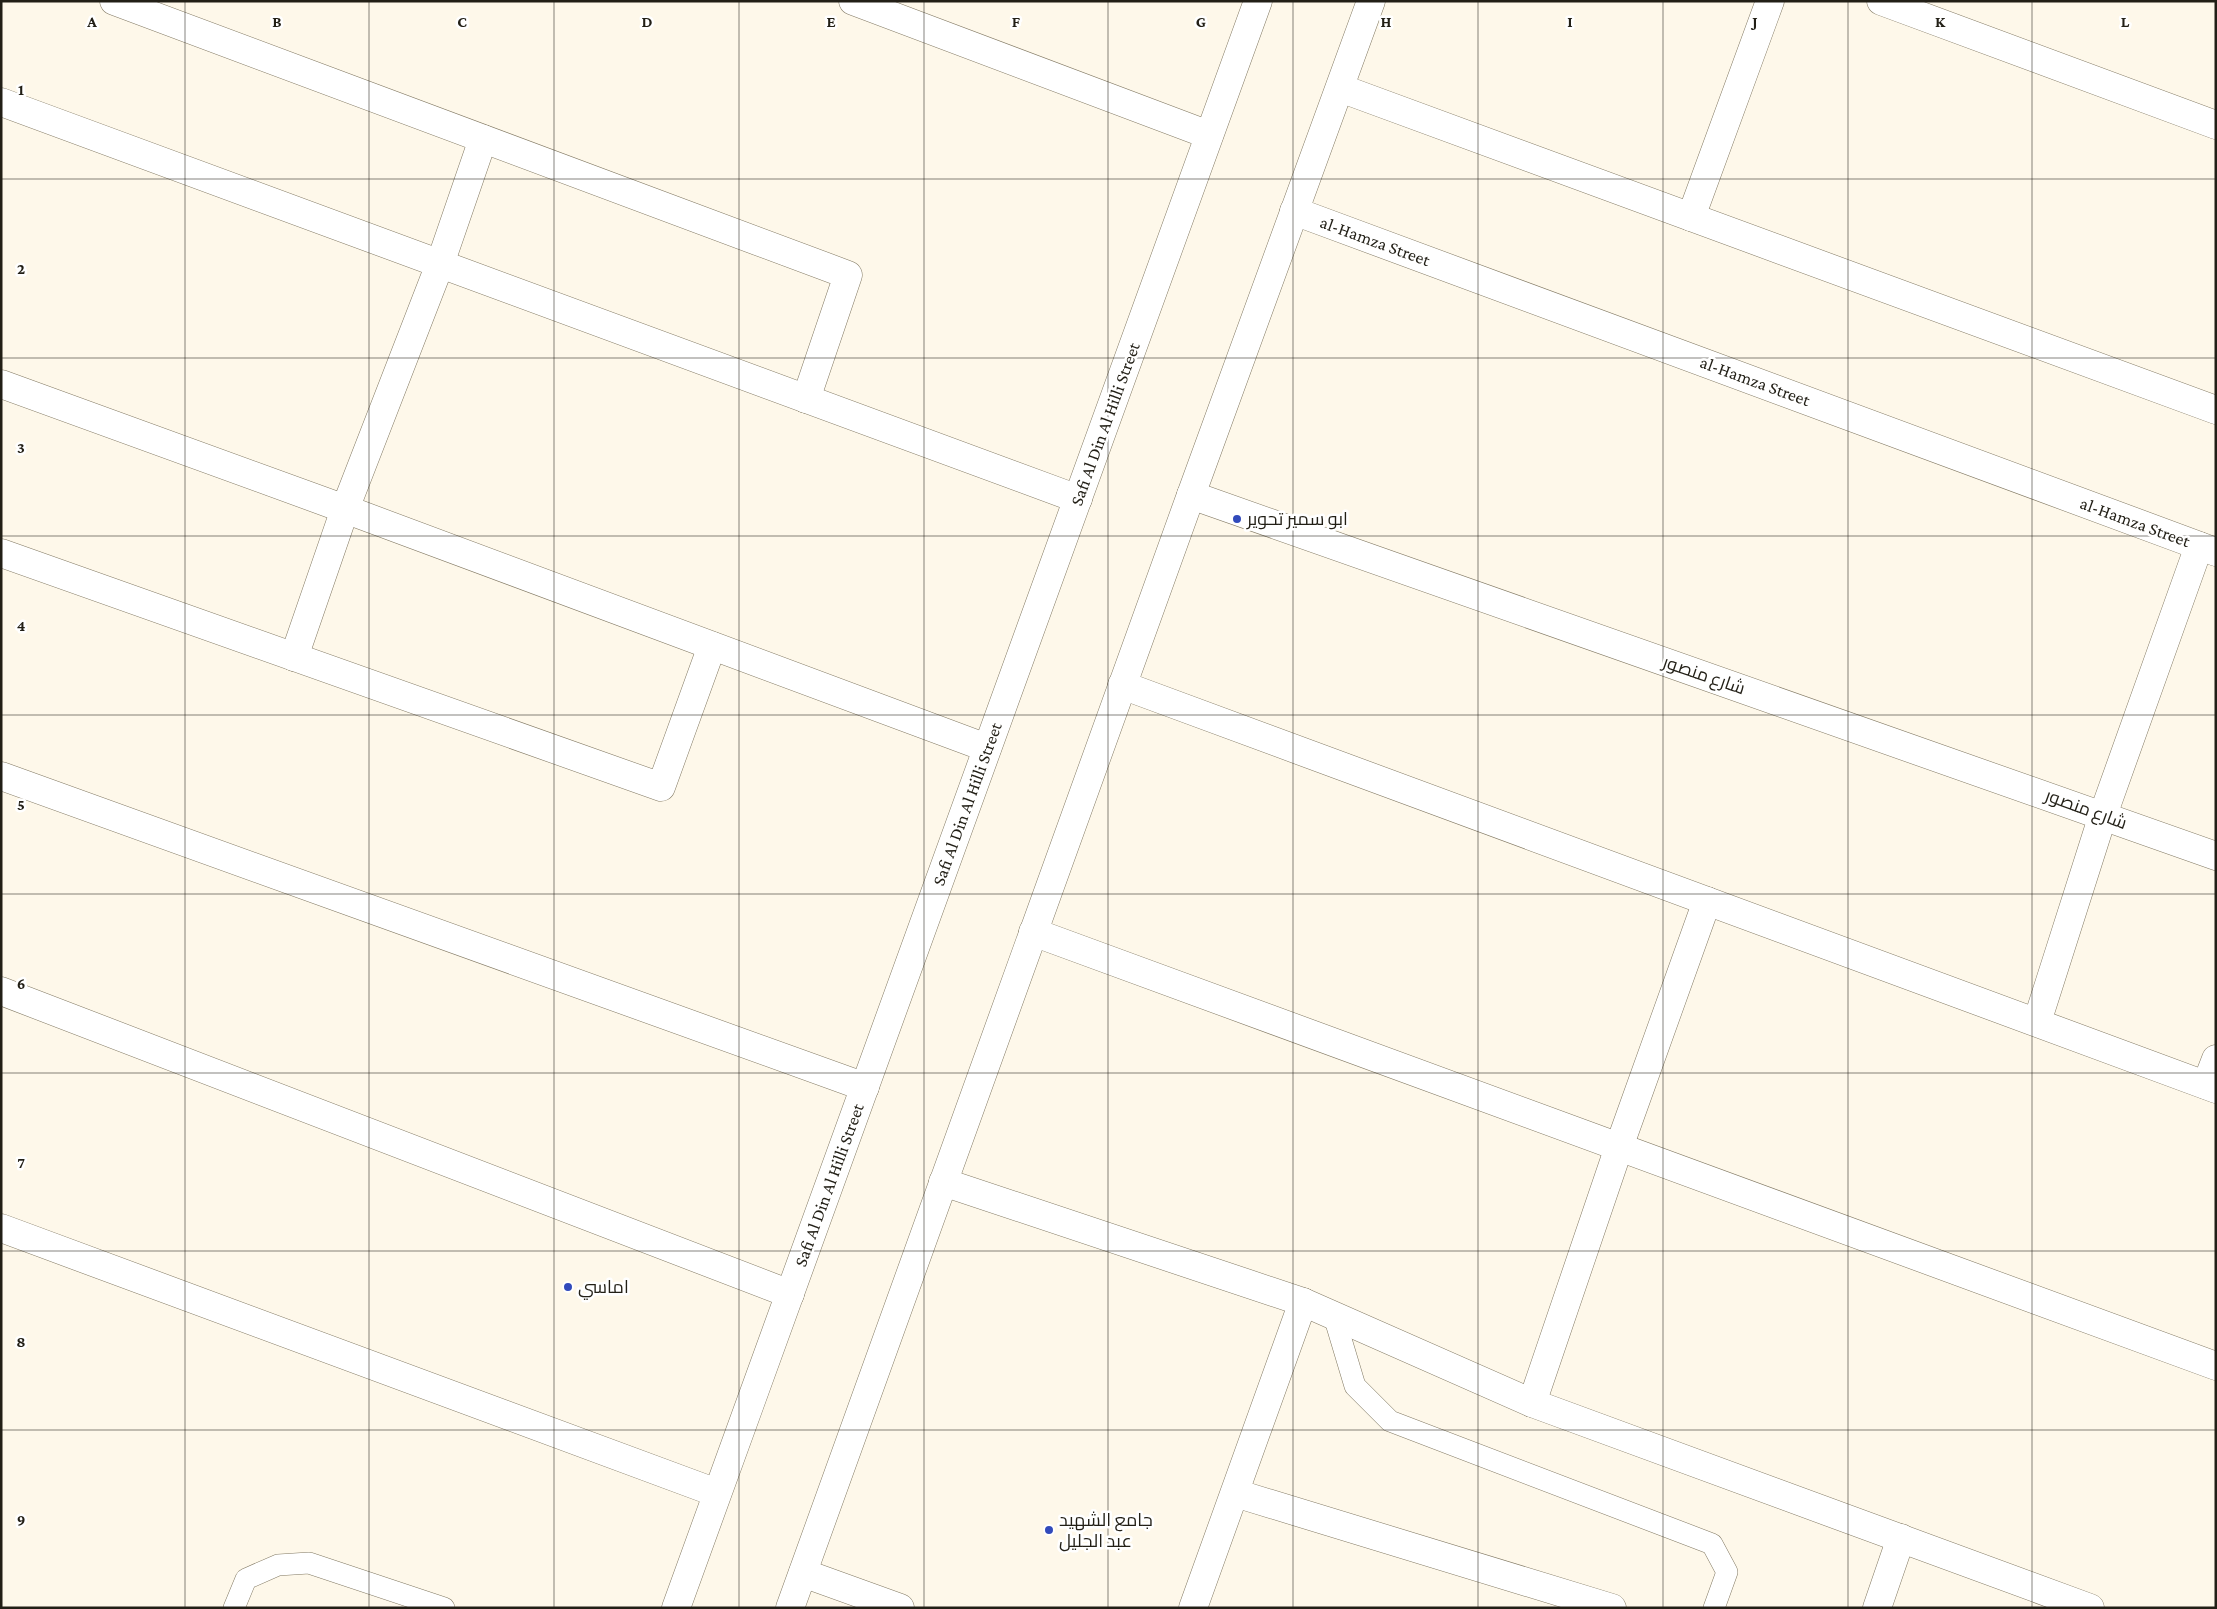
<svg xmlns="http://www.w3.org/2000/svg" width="2217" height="1609" font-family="'Crimson Pro',Cairo,serif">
<rect width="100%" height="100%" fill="#fef8ea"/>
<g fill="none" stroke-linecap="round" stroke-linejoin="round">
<g stroke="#837a64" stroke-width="22">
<g id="service">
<polyline points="1334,1316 1355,1386 1390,1421 1712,1544 1727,1572 1714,1608"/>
<polyline points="234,1608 246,1579 278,1565 309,1563 444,1608"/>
</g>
</g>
<g stroke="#837a64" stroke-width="29">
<g id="minor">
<polyline points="114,1 848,275 806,399"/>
<polyline points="853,1 1209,135"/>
<polyline points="1881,1 2216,125"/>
<polyline points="1,102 1078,499"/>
<polyline points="1691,217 1770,1"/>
<polyline points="1,384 345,509 987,748"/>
<polyline points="1191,495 2216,856"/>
<polyline points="1,553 661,787 712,646"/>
<polyline points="294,657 345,509 440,264 483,139"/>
<polyline points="1122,685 2216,1089"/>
<polyline points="1,776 865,1087"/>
<polyline points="1033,932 2216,1366"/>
<polyline points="1,991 790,1294"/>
<polyline points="2037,1022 2103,815 2199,546"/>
<polyline points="2206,1085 2216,1059"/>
<polyline points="943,1182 1303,1302 1532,1403 2090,1608"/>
<polyline points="1,1228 717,1493"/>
<polyline points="1532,1403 1619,1147 1707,901"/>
<polyline points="1235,1493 1612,1608"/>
<polyline points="803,1573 900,1608"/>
<polyline points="1193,1608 1303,1302"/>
<polyline points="1877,1608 1901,1538"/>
</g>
</g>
<g stroke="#837a64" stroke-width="29">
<g id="tertiary">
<polyline points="1340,88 2216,410"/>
<polyline points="1294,211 2216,552"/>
</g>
</g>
<g stroke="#837a64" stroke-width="29">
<g id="primary">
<polyline points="676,1608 1258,1"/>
<polyline points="790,1608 1191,495 1371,1"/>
</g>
</g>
<use href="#service" stroke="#fff" stroke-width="21"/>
<use href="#minor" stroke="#fff" stroke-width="28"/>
<use href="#tertiary" stroke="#fff" stroke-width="28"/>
<use href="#primary" stroke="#fff" stroke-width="28"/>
</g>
<path fill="none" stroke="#221f16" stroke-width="1" stroke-opacity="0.55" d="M185,1V1608M369,1V1608M554,1V1608M739,1V1608M924,1V1608M1108,1V1608M1293,1V1608M1478,1V1608M1663,1V1608M1848,1V1608M2032,1V1608M1,179H2216M1,358H2216M1,536H2216M1,715H2216M1,894H2216M1,1073H2216M1,1251H2216M1,1430H2216"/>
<g fill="#314abb" stroke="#fff" stroke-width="2">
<circle cx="1237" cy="519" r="5"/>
<circle cx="568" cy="1287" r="5"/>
<circle cx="1049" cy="1530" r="5"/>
</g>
<g text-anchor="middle" stroke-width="5" stroke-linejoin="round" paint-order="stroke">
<g font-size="18" fill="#221f16" stroke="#fff">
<text transform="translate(1375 241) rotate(20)" y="6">al-Hamza Street</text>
<text transform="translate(1755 381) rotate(20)" y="6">al-Hamza Street</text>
<text transform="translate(1105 424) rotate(-70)" y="6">Safi Al Din Al Hilli Street</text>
<text transform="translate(2135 522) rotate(20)" y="6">al-Hamza Street</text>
<text transform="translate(1704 675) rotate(19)" y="6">شارع منصور</text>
<text transform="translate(967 804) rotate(-70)" y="6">Safi Al Din Al Hilli Street</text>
<text transform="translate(2086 809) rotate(20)" y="6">شارع منصور</text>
<text transform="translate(829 1185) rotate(-70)" y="6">Safi Al Din Al Hilli Street</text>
</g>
<g font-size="18" fill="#221f16" stroke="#fff" text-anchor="start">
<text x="1247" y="525">ابو سمير تحوير</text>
<text x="578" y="1293">اماسي</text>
<text x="1059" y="1526">جامع الشهيد<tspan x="1059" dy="21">عبد الجليل</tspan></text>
</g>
</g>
<g font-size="16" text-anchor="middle" font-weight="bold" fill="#221f16" stroke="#fff" stroke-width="5" stroke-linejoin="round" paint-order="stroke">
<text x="92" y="27">A</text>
<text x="277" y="27">B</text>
<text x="462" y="27">C</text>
<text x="647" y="27">D</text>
<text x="831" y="27">E</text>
<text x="1016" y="27">F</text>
<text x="1201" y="27">G</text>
<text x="1386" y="27">H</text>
<text x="1570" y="27">I</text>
<text x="1755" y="27">J</text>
<text x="1940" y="27">K</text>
<text x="2125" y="27">L</text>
<text x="21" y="95">1</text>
<text x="21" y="274">2</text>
<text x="21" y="453">3</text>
<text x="21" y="631">4</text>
<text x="21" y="810">5</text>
<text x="21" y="989">6</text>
<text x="21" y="1168">7</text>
<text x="21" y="1347">8</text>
<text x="21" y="1525">9</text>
</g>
<rect width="2217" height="1609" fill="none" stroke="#221f16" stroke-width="5"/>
</svg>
